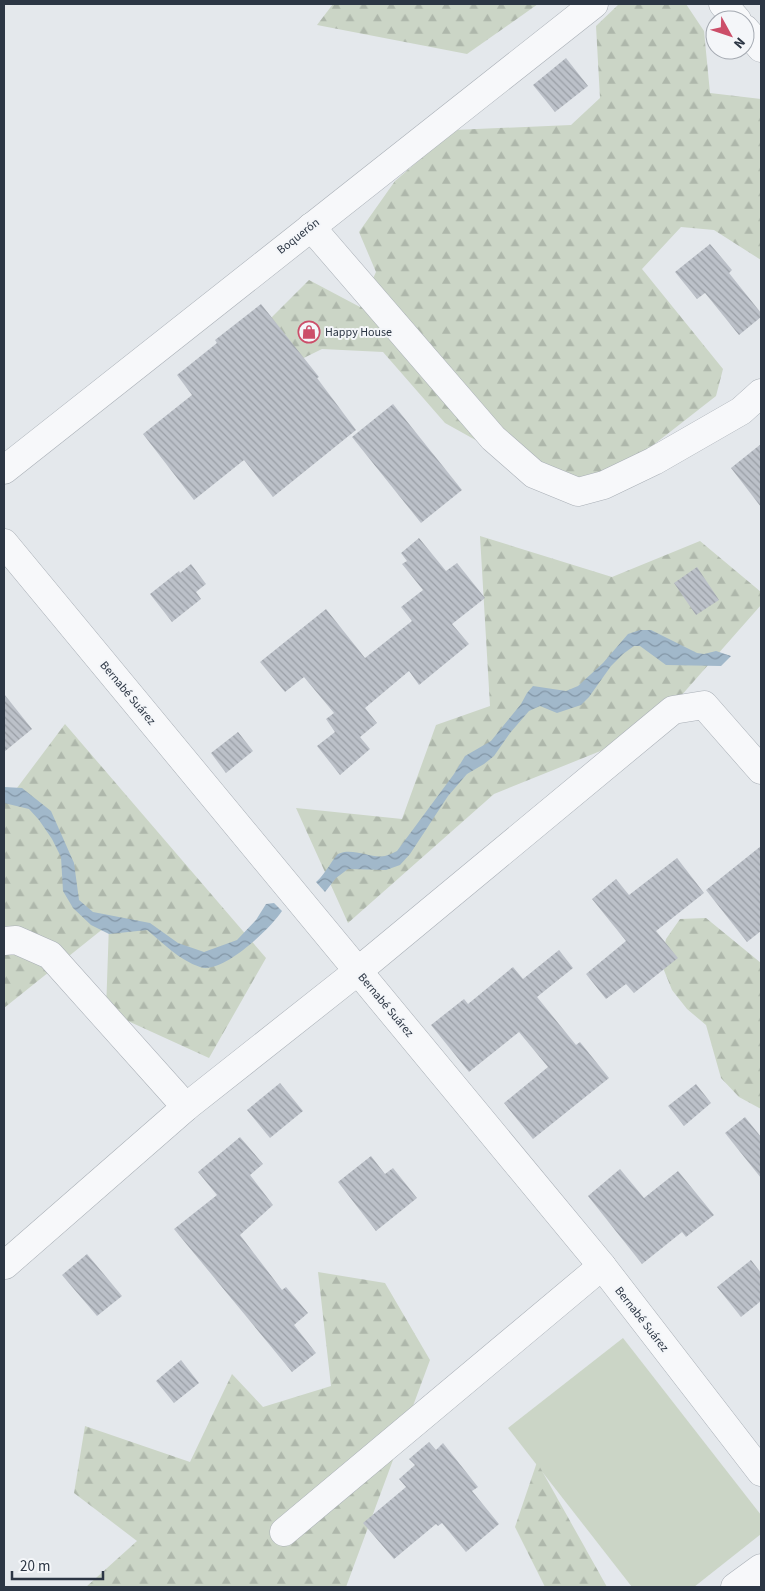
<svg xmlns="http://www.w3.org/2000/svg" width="765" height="1591" font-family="'Source Sans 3',sans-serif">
<defs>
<pattern id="forest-firs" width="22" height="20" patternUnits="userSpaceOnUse" patternTransform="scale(1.25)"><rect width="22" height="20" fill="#cbd5c6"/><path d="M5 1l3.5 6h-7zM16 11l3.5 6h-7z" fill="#aeb7ab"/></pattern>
<pattern id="water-waves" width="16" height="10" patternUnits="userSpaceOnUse" patternTransform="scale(1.25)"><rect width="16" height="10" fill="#a1b8ca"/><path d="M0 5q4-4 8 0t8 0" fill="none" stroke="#8396a6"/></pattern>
<pattern id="building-back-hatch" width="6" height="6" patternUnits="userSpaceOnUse" patternTransform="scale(1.25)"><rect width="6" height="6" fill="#bcc1c9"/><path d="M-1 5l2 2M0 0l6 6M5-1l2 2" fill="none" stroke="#999ea5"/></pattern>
</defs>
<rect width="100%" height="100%" fill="#e4e8ec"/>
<polygon fill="#cbd5c6" points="623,1338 761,1515 761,1534 694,1587 632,1587 508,1428"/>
<g fill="url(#forest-firs)">
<polygon points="333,4 538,4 467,54 317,25"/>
<polygon points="619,4 686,4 704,31 710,93 761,99 761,260 714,230 681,227 642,269 723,369 716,396 583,500 445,423 383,352 322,349 271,374 253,336 309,280 360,307 376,272 359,232 395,181 454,130 571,125 600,98 596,26"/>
<polygon points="480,536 612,577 700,541 761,592 761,605 650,731 494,794 348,923 296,808 402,819 436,725 490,706"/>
<polygon points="65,724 266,958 209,1058 106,1011 109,924 4,1008 4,794 14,792"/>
<polygon points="706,918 761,963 761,1109 739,1097 721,1078 706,1025 687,1009 672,990 661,963 666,939 680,919"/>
<polygon points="318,1272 385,1283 430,1360 346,1587 86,1587 137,1541 74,1493 85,1426 190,1462 232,1374 263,1407 331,1386"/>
<polygon points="537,1462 607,1587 545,1587 515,1527"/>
</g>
<g fill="url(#water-waves)">
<path d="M640,630H651L697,653L704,654L716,651L731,656L721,666L666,665L640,646H634L623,654L611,666L589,697L581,705L557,713L540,706L529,711L510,733L494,756L484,764L467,774L448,796L410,854L400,865L386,870L348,869L336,878L325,892L316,882C324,876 334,857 338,854C353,847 371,859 385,856C389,855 393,853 397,851L454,774L465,756L491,741L521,704L527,693L533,686L566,691L578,686L603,663L628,634Z"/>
<path d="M4,787L22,788L51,811L74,863L79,900L93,912L150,923L178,943L204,952L237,940L256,920L266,904L274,903L282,911C271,928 222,975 200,967C179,960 163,943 147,930L109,934L91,925L73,908L63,891L61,857L52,839L39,820L29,809L4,803Z"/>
</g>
<g fill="url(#building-back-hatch)">
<polygon points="566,58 588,86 555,112 533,85"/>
<polygon points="710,244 732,270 729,273 761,313 761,317 739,335 705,293 697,299 675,272"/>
<polygon points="261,304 319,377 317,378 356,430 273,497 244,460 194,500 143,434 192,395 177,375 217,343 215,340"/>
<polygon points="393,404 462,490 421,523 352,437"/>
<polygon points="761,444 761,507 731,468"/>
<polygon points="419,538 446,571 457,563 485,598 452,624 469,644 419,685 409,671 365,708 377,723 360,737 370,749 340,775 317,746 335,732 326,719 334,713 304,677 285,692 260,662 326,609 365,658 412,621 401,607 423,590 402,564 407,561 401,553"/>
<polygon points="191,564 206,584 196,592 201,599 172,622 150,594 179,571 180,573"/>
<polygon points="697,567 719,600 696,615 674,583"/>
<polygon points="4,694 32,729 4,752"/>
<polygon points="238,732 253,751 226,773 211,753"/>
<polygon points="761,846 761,931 747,942 706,890"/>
<polygon points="677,858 704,893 656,931 678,958 634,993 626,984 606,999 586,974 626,941 592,899 616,879 629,895"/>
<polygon points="559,950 573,968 537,997 576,1045 580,1042 609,1078 533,1139 504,1103 548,1067 519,1032 469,1072 431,1025 464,999 468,1004 513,967 523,979"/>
<polygon points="280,1083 303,1111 270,1138 247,1110"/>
<polygon points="696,1084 711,1103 684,1126 668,1106"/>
<polygon points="745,1117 761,1137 761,1178 725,1133"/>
<polygon points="240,1137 263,1164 250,1175 273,1205 240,1235 282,1290 286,1287 308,1313 294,1325 316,1353 292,1372 174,1229 217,1195 198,1172"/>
<polygon points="371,1156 385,1174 393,1168 417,1198 376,1231 338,1182"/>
<polygon points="620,1169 644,1198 678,1171 714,1215 686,1237 682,1232 642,1264 588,1196"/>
<polygon points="87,1254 122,1296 97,1316 62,1275"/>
<polygon points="751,1260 761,1273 761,1301 741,1317 717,1287"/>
<polygon points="181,1360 199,1383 174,1403 156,1381"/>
<polygon points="429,1442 436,1450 443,1443 478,1487 472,1491 499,1524 466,1552 442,1523 438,1526 436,1524 394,1559 363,1523 406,1487 399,1479 415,1465 409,1459"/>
</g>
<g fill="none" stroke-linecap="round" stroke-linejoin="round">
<g stroke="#a9afb6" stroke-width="29">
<g id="minor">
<polyline points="723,4 737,20"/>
<polyline points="745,29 761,48"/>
<polyline points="311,227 493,438 534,474 578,492 604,485 654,461 741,411 761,393"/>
<polyline points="4,470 594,4"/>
<polyline points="4,543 602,1266 761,1472"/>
<polyline points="4,941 16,940 50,955 186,1107"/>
<polyline points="5,1265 186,1107 358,971 673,710 704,705 761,770"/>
<polyline points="284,1532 602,1266"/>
<polyline points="735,1587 761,1568"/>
</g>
</g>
<use href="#minor" stroke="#f7f8fa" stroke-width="28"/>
</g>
<defs>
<g id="shop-ring" transform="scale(1.125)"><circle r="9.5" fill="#f4f6f9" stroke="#cc4e69" stroke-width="1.5"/><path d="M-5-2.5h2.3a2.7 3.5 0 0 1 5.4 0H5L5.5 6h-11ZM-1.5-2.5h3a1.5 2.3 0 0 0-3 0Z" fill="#cc4e69"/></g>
</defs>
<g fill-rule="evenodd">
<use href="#shop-ring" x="309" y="332"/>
</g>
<g text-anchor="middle" stroke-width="4" stroke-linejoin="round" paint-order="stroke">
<g font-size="12" fill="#2c3644" stroke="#f4f6f9">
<text transform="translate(298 236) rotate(-38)" y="4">Boquerón</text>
<text transform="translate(128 693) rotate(50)" y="4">Bernabé Suárez</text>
<text transform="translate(386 1005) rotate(50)" y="4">Bernabé Suárez</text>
<text transform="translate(642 1319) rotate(52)" y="4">Bernabé Suárez</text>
</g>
<g font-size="12" fill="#2c3644" stroke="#f4f6f9" text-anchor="start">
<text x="325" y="336">Happy House</text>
</g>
</g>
<rect width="765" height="1591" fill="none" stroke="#2c3644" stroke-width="10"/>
<g transform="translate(730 35) rotate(130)"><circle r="24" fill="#f4f6f9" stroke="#a4a9b1"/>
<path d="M0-4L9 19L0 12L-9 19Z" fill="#cc4e69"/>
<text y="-8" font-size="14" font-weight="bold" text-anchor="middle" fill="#2c3644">N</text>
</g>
<path d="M12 1571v8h91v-8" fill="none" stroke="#2c3644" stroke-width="2.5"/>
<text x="20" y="1571" font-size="15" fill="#2c3644" stroke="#f4f6f9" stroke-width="4" paint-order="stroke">20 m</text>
</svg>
